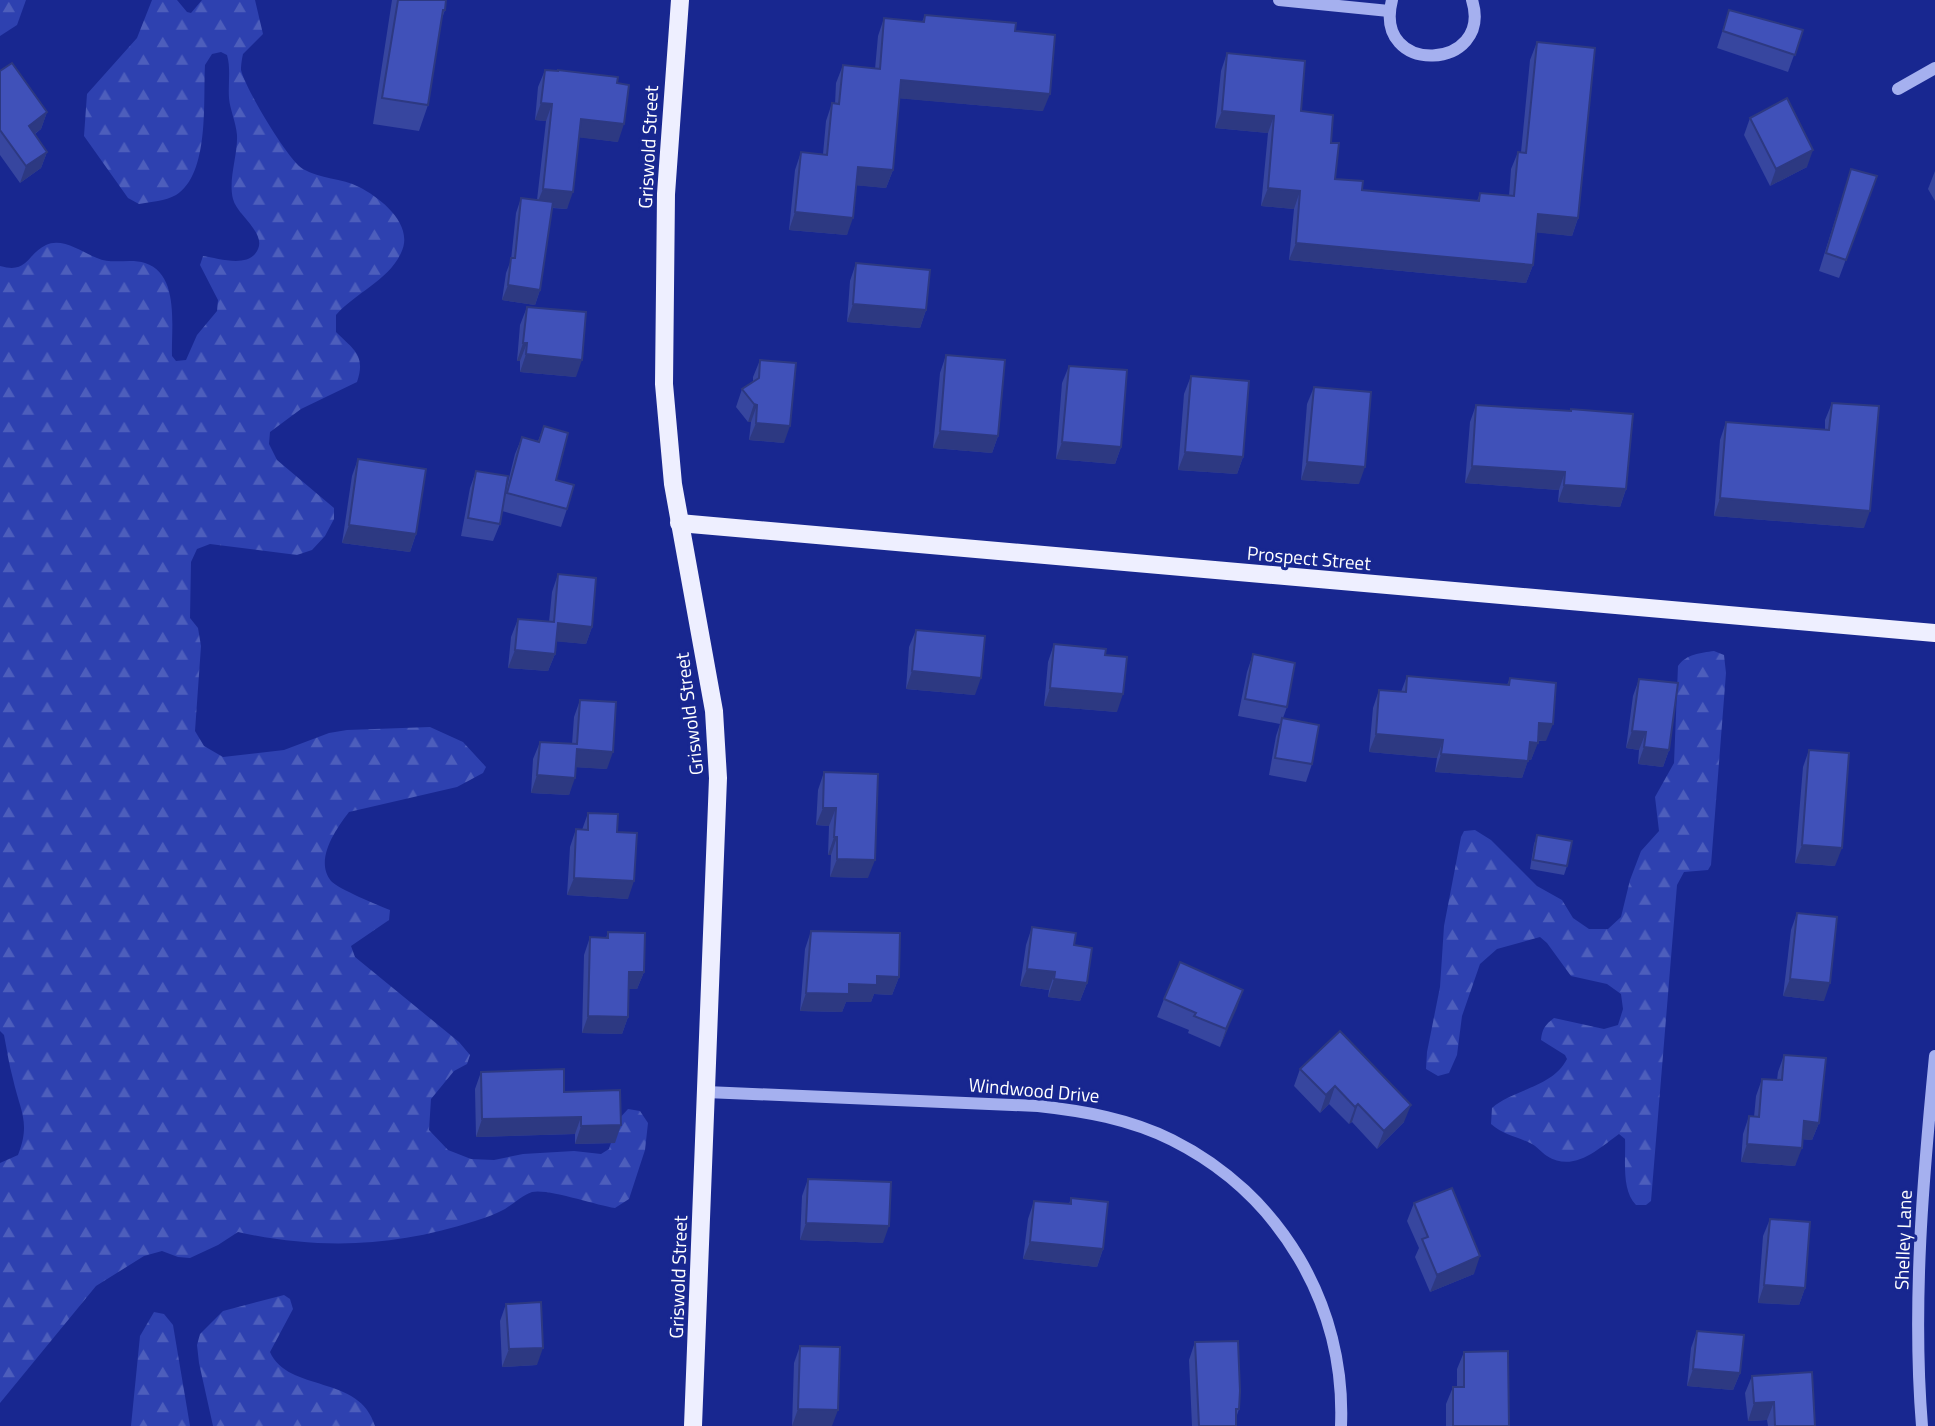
<svg xmlns="http://www.w3.org/2000/svg" width="1935" height="1426" font-family="'Titillium Web',sans-serif">
<defs>
<pattern id="forest-firs" width="22" height="20" patternUnits="userSpaceOnUse" patternTransform="scale(1.75)"><rect width="22" height="20" fill="#2e41b0"/><path d="M5 1l3.5 6h-7zM16 11l3.5 6h-7z" fill="#4d5ebc"/></pattern>
</defs>
<rect width="100%" height="100%" fill="#182790"/>
<g fill="url(#forest-firs)">
<polygon points="0,0 26,0 17,25 0,36"/>
<path d="M152,0H177L187,12L191,13L202,0H255L263,34L243,54C242,58 241,65 241,70C245,88 288,160 303,169C320,179 342,178 359,187C381,198 415,225 401,253C388,281 355,293 336,315V332C354,350 366,355 357,382L301,409L270,432L269,444L277,460L334,508V519L325,536L312,550L297,555L210,544L197,549L191,562L190,618L198,628L201,646L195,731L204,746L223,757L284,750L329,733L347,730L430,727L463,742L486,767L483,773L457,787L349,812C336,829 314,860 331,881C338,889 378,905 390,910L389,920L351,946L355,957L459,1042L470,1055L467,1064L454,1071L431,1099L429,1130L448,1150L471,1159L494,1160L523,1154L574,1151L601,1154L609,1149L618,1120L628,1109L640,1111L648,1123L645,1150L629,1199L615,1208C596,1205 547,1188 532,1192C523,1195 513,1204 505,1209C496,1214 485,1218 475,1221C395,1247 320,1250 238,1232L218,1245L190,1258L178,1257L162,1251L144,1256L96,1286L0,1403V1163L18,1155C31,1122 20,1111 13,1079C9,1065 7,1050 4,1035L0,1031V266C28,274 26,255 46,245C62,237 82,252 97,258C112,265 130,258 145,263C180,274 171,328 172,356L176,361L186,360L197,335L217,311L218,300L200,265L203,256C217,258 244,267 255,254C271,235 237,216 233,199C228,179 238,155 237,135C236,122 230,110 229,98C228,83 231,69 227,55L221,52L212,54L205,65C203,100 210,174 176,195C165,201 151,202 139,204L128,198L84,136L87,94L137,38Z"/>
<path d="M1714,651L1724,655L1726,673L1711,865L1708,870L1684,872L1677,885L1651,1201L1646,1205H1636C1621,1190 1626,1159 1625,1139L1619,1134C1598,1149 1574,1173 1547,1156C1541,1152 1537,1146 1530,1143C1516,1136 1503,1135 1491,1124L1492,1108C1513,1089 1552,1088 1567,1059L1565,1055L1541,1040C1542,1029 1545,1025 1554,1018L1604,1029L1618,1025L1623,1009L1621,994L1607,984L1571,976L1547,943L1540,937L1497,949L1480,964L1462,1016L1457,1055L1449,1073L1438,1076L1426,1069L1427,1052L1440,987L1444,926L1461,837L1464,831L1475,830L1491,840L1537,886L1562,900L1573,918L1589,929H1608L1621,917L1630,880L1641,851L1659,831L1655,797L1674,763L1678,666C1686,654 1701,653 1714,651Z"/>
<path d="M284,1295L290,1299L293,1309L270,1352C288,1393 360,1374 375,1426H213L199,1363L197,1345L200,1334L223,1311Z"/>
<polygon points="154,1312 164,1314 173,1325 190,1426 131,1426 140,1336"/>
</g>
<g fill="none" stroke-linecap="round" stroke-linejoin="round">
<g stroke="#a5b0ef" stroke-width="12">
<polyline points="1279,0 1389,11"/>
<path d="M1392,0C1372,77 1494,71 1472,0"/>
<polyline points="1898,89 1935,68"/>
<path d="M706,1092L1038,1106C1084,1111 1130,1119 1172,1140C1280,1194 1346,1305 1341,1426"/>
<path d="M1922,1426C1912,1304 1923,1178 1935,1056"/>
</g>
<g stroke="#eeefff" stroke-width="18">
<polyline points="680,0 666,194 664,384 673,484 714,711 718,778 693,1426"/>
<polyline points="679,523 1935,633"/>
</g>
</g>
<g fill="#37469f">
<polygon points="392,0 446,0 445,10 441,21 428,105 419,131 373,124"/>
<polygon points="1729,10 1803,30 1788,72 1717,48"/>
<polygon points="925,15 1015,31 1043,111 899,98 893,170 886,188 856,185 847,235 789,230 795,170 801,152 823,154 826,121 832,103 835,104 836,83 843,65 875,69 878,36 884,18 922,22"/>
<polygon points="1537,42 1578,218 1572,236 1536,232 1533,265 1526,283 1289,260 1294,209 1261,206 1268,133 1215,128 1221,71 1227,53 1301,111 1331,143 1335,179 1362,190 1477,201 1480,193 1509,196 1511,169 1518,152 1521,152 1530,60"/>
<polygon points="545,70 617,83 618,142 579,137 567,209 552,208 540,290 535,305 502,300 506,273 511,260 516,213 521,198 537,200 546,121 535,120 538,87"/>
<polygon points="0,71 47,112 41,129 35,134 47,152 41,168 20,183 0,155"/>
<polygon points="1750,118 1807,167 1770,186 1744,135"/>
<polygon points="1851,169 1877,176 1839,278 1819,271"/>
<polygon points="1935,171 1935,201 1928,189"/>
<polygon points="856,263 926,310 920,328 847,322 850,281"/>
<polygon points="527,307 576,377 520,372 520,361 517,361 520,325"/>
<polygon points="946,355 998,436 992,453 933,448 940,373"/>
<polygon points="760,360 784,443 749,440 751,422 748,422 736,407 742,389 753,381 753,377"/>
<polygon points="1069,366 1121,447 1115,464 1056,459 1062,383"/>
<polygon points="1191,376 1243,457 1237,474 1178,470 1184,394"/>
<polygon points="1314,387 1359,484 1301,480 1307,404"/>
<polygon points="1832,403 1864,528 1714,516 1720,440 1726,422 1825,430 1825,420"/>
<polygon points="1476,405 1570,411 1571,409 1626,489 1620,507 1558,502 1559,490 1465,483 1470,422"/>
<polygon points="544,426 556,480 567,509 561,527 502,511 500,524 493,541 461,536 470,488 476,471 505,494 515,454 522,437 538,441"/>
<polygon points="358,459 416,534 410,552 342,543 352,476"/>
<polygon points="558,574 592,627 586,644 556,641 555,654 548,671 508,668 511,637 518,619 549,622 552,592"/>
<polygon points="916,630 975,695 906,689 909,647"/>
<polygon points="1054,644 1105,655 1117,712 1044,706 1048,662"/>
<polygon points="1253,654 1287,707 1283,718 1312,764 1306,782 1269,775 1276,736 1280,724 1238,716 1247,672"/>
<polygon points="1407,676 1507,685 1510,678 1546,741 1538,741 1531,760 1528,760 1522,778 1435,772 1437,758 1369,752 1373,708 1379,690 1401,692"/>
<polygon points="1639,679 1669,750 1663,767 1638,764 1639,750 1626,748 1633,696"/>
<polygon points="580,700 607,769 576,767 569,795 531,793 533,759 540,742 572,744 574,717"/>
<polygon points="1809,750 1835,866 1795,863 1803,767"/>
<polygon points="824,772 868,878 830,877 831,855 828,855 829,826 816,825 818,790"/>
<polygon points="588,813 628,899 567,895 570,847 576,829 582,830"/>
<polygon points="1537,835 1567,866 1564,875 1530,869 1534,844"/>
<polygon points="1797,913 1824,1001 1783,996 1791,930"/>
<polygon points="1032,927 1074,945 1087,983 1080,1001 1048,997 1049,990 1020,986 1026,945"/>
<polygon points="811,931 899,977 892,995 874,994 871,1002 846,1002 842,1012 800,1011 805,949"/>
<polygon points="608,932 644,972 637,989 629,989 628,1017 622,1034 582,1033 584,955 590,937 606,938"/>
<polygon points="1243,990 1220,1047 1188,1033 1189,1030 1157,1017 1164,999"/>
<polygon points="1784,1055 1819,1123 1812,1140 1802,1139 1795,1166 1741,1162 1743,1134 1749,1116 1754,1117 1756,1096 1762,1079 1777,1080 1778,1072"/>
<polygon points="1300,1069 1404,1122 1377,1149 1352,1122 1349,1124 1329,1104 1320,1113 1294,1086"/>
<polygon points="481,1072 564,1092 615,1143 575,1144 575,1134 476,1137 475,1089"/>
<polygon points="808,1179 883,1243 800,1240 802,1196"/>
<polygon points="1071,1198 1103,1249 1097,1267 1023,1259 1028,1219 1034,1201 1069,1204"/>
<polygon points="1414,1203 1474,1274 1430,1292 1415,1257 1419,1248 1407,1221"/>
<polygon points="1770,1219 1805,1288 1799,1305 1758,1303 1763,1236"/>
<polygon points="506,1304 537,1365 502,1367 500,1321"/>
<polygon points="1697,1331 1740,1373 1733,1390 1687,1386 1691,1348"/>
<polygon points="1195,1342 1239,1409 1236,1418 1236,1426 1192,1426 1189,1360"/>
<polygon points="800,1346 832,1426 792,1426 794,1363"/>
<polygon points="1464,1352 1509,1426 1446,1426 1446,1404 1453,1387 1457,1387 1457,1369"/>
<polygon points="1752,1376 1815,1426 1768,1426 1767,1420 1748,1421 1745,1393"/>
</g>
<g fill="#2d3982">
<polygon points="901,80 1050,94 1043,111 895,98"/>
<polygon points="541,103 552,104 546,121 535,120"/>
<polygon points="1222,111 1274,116 1268,133 1215,128"/>
<polygon points="47,112 41,129 23,142 29,126"/>
<polygon points="581,119 624,124 618,142 575,137"/>
<polygon points="1813,150 1807,167 1770,186 1776,169"/>
<polygon points="47,152 41,168 20,183 26,166"/>
<polygon points="858,167 893,170 886,188 852,185"/>
<polygon points="1268,188 1300,191 1294,209 1261,206"/>
<polygon points="543,189 573,192 567,209 536,206"/>
<polygon points="795,212 853,218 847,235 789,230"/>
<polygon points="1538,214 1578,218 1572,236 1531,232"/>
<polygon points="1296,243 1533,265 1526,283 1289,260"/>
<polygon points="508,285 540,290 535,305 502,300"/>
<polygon points="853,304 926,310 920,328 847,322"/>
<polygon points="523,343 527,343 520,361 517,361"/>
<polygon points="526,354 582,360 576,377 520,372"/>
<polygon points="754,404 757,405 751,422 748,422"/>
<polygon points="756,423 790,426 784,443 749,440"/>
<polygon points="940,431 998,436 992,453 933,448"/>
<polygon points="1062,442 1121,447 1115,464 1056,459"/>
<polygon points="1185,452 1243,457 1237,474 1178,470"/>
<polygon points="1307,462 1365,467 1359,484 1301,480"/>
<polygon points="1472,466 1565,472 1559,490 1465,483"/>
<polygon points="1564,485 1626,489 1620,507 1558,502"/>
<polygon points="1720,498 1870,511 1864,528 1714,516"/>
<polygon points="349,525 416,534 410,552 342,543"/>
<polygon points="558,623 592,627 586,644 551,641"/>
<polygon points="515,650 555,654 548,671 508,668"/>
<polygon points="912,671 981,678 975,695 906,689"/>
<polygon points="1050,688 1123,694 1117,712 1044,706"/>
<polygon points="1539,723 1553,724 1546,741 1532,740"/>
<polygon points="1632,731 1646,732 1639,750 1626,748"/>
<polygon points="1376,734 1443,740 1437,758 1369,752"/>
<polygon points="1530,742 1538,743 1531,760 1523,760"/>
<polygon points="1644,747 1669,750 1663,767 1638,764"/>
<polygon points="577,749 613,752 607,769 571,767"/>
<polygon points="1441,754 1528,761 1522,778 1435,772"/>
<polygon points="537,775 575,778 569,795 531,793"/>
<polygon points="823,808 836,808 829,826 816,825"/>
<polygon points="834,837 837,837 831,855 828,855"/>
<polygon points="1802,845 1842,848 1835,866 1795,863"/>
<polygon points="837,859 875,860 868,878 830,877"/>
<polygon points="574,878 634,881 628,899 567,895"/>
<polygon points="1027,969 1055,972 1049,990 1020,986"/>
<polygon points="629,972 644,972 637,989 623,989"/>
<polygon points="877,976 899,977 892,995 874,994 871,1002 846,1002 842,1012 800,1011 806,993 849,984"/>
<polygon points="1054,979 1087,983 1080,1001 1048,997"/>
<polygon points="1790,979 1830,983 1824,1001 1783,996"/>
<polygon points="1243,990 1237,1008 1220,1047 1226,1029"/>
<polygon points="588,1016 628,1017 622,1034 582,1033"/>
<polygon points="1335,1086 1329,1104 1320,1113 1326,1095"/>
<polygon points="1358,1104 1352,1122 1349,1124 1355,1107"/>
<polygon points="1411,1105 1404,1122 1377,1149 1384,1131"/>
<polygon points="581,1117 575,1134 476,1137 482,1119"/>
<polygon points="1804,1121 1819,1123 1812,1140 1797,1139"/>
<polygon points="621,1125 615,1143 575,1144 581,1126"/>
<polygon points="1747,1144 1802,1148 1795,1166 1741,1162"/>
<polygon points="806,1223 889,1226 883,1243 800,1240"/>
<polygon points="1030,1242 1103,1249 1097,1267 1023,1259"/>
<polygon points="1480,1256 1474,1274 1430,1292 1437,1275"/>
<polygon points="1764,1285 1805,1288 1799,1305 1758,1303"/>
<polygon points="543,1348 537,1365 502,1367 509,1349"/>
<polygon points="1693,1369 1740,1373 1733,1390 1687,1386"/>
<polygon points="1774,1402 1767,1420 1748,1421 1754,1403"/>
<polygon points="798,1409 838,1410 832,1426 792,1426"/>
</g>
<g fill="#4051b9" stroke="#2d3982" stroke-width="2">
<polygon points="398,0 446,0 445,10 443,10 428,105 382,98"/>
<polygon points="1729,10 1803,30 1795,55 1723,31"/>
<polygon points="925,15 1016,23 1015,31 1055,35 1050,94 901,80 893,170 858,167 853,218 795,212 801,152 827,155 832,103 839,104 843,65 880,69 884,18 924,22"/>
<polygon points="1537,42 1595,48 1578,218 1538,214 1533,265 1296,243 1300,191 1268,188 1274,116 1222,111 1227,53 1305,61 1301,111 1333,115 1331,143 1339,143 1335,179 1363,181 1362,190 1479,201 1480,193 1514,196 1518,152 1526,153"/>
<polygon points="12,63 47,112 29,126 47,152 26,166 0,130 0,71"/>
<polygon points="545,70 558,71 558,70 618,77 617,83 629,85 624,124 581,119 573,192 543,189 552,104 541,103"/>
<polygon points="1787,98 1813,150 1776,169 1750,118"/>
<polygon points="1851,169 1877,176 1846,260 1826,253"/>
<polygon points="521,198 553,202 540,290 508,285 511,258 515,258"/>
<polygon points="856,263 930,270 926,310 853,304"/>
<polygon points="527,307 586,312 582,360 526,354 527,343 523,343"/>
<polygon points="946,355 1005,360 998,436 940,431"/>
<polygon points="760,360 796,363 790,426 756,423 757,405 754,404 742,389 759,378"/>
<polygon points="1069,366 1127,370 1121,447 1062,442"/>
<polygon points="1191,376 1249,381 1243,457 1185,452"/>
<polygon points="1314,387 1371,392 1365,467 1307,462"/>
<polygon points="1832,403 1879,406 1870,511 1720,498 1726,422 1829,430"/>
<polygon points="1476,405 1571,411 1571,409 1633,414 1626,489 1564,485 1565,472 1472,466"/>
<polygon points="544,426 568,433 556,480 574,485 567,509 507,493 522,437 539,442"/>
<polygon points="358,459 426,469 416,534 349,525"/>
<polygon points="476,471 508,476 500,524 468,518"/>
<polygon points="558,574 596,578 592,627 558,623 555,654 515,650 518,619 554,622"/>
<polygon points="916,630 985,636 981,678 912,671"/>
<polygon points="1054,644 1106,649 1105,655 1127,657 1123,694 1050,688"/>
<polygon points="1253,654 1295,663 1287,707 1245,699"/>
<polygon points="1407,676 1509,685 1510,678 1556,683 1553,724 1539,723 1538,743 1530,742 1528,761 1441,754 1443,740 1376,734 1379,690 1406,692"/>
<polygon points="1639,679 1678,683 1669,750 1644,747 1646,732 1632,731"/>
<polygon points="580,700 616,702 613,752 577,749 575,778 537,775 540,742 577,744"/>
<polygon points="1282,718 1319,725 1312,764 1275,758"/>
<polygon points="1809,750 1849,753 1842,848 1802,845"/>
<polygon points="824,772 878,774 875,860 837,859 837,837 834,837 836,808 823,808"/>
<polygon points="588,813 618,814 617,832 637,833 634,881 574,878 576,829 588,830"/>
<polygon points="1537,835 1572,841 1567,866 1533,860"/>
<polygon points="1797,913 1837,917 1830,983 1790,979"/>
<polygon points="1032,927 1076,933 1074,945 1092,948 1087,983 1054,979 1055,972 1027,969"/>
<polygon points="811,931 900,933 899,977 877,976 877,985 849,984 849,994 806,993"/>
<polygon points="608,932 645,933 644,972 629,972 628,1017 588,1016 590,937 608,938"/>
<polygon points="1180,962 1243,990 1226,1029 1194,1016 1196,1013 1164,999"/>
<polygon points="1340,1031 1411,1105 1384,1131 1358,1104 1355,1107 1335,1086 1326,1095 1300,1069"/>
<polygon points="1784,1055 1826,1058 1819,1123 1804,1121 1802,1148 1747,1144 1749,1116 1759,1117 1762,1079 1782,1080"/>
<polygon points="564,1069 564,1092 620,1090 621,1125 581,1126 581,1117 482,1119 481,1072"/>
<polygon points="808,1179 891,1182 889,1226 806,1223"/>
<polygon points="1452,1188 1480,1256 1437,1275 1422,1239 1428,1237 1414,1203"/>
<polygon points="1071,1198 1108,1202 1103,1249 1030,1242 1034,1201 1071,1204"/>
<polygon points="1770,1219 1810,1222 1805,1288 1764,1285"/>
<polygon points="541,1302 543,1348 509,1349 506,1304"/>
<polygon points="1697,1331 1744,1335 1740,1373 1693,1369"/>
<polygon points="1238,1341 1240,1391 1239,1409 1236,1409 1236,1426 1199,1426 1195,1342"/>
<polygon points="800,1346 840,1347 838,1410 798,1409"/>
<polygon points="1508,1351 1509,1426 1453,1426 1453,1387 1464,1387 1464,1352"/>
<polygon points="1812,1372 1815,1426 1775,1426 1774,1402 1754,1403 1752,1376"/>
</g>
<g text-anchor="middle" stroke-width="6" stroke-linejoin="round" paint-order="stroke">
<g font-size="19" fill="#fff" stroke="#182790">
<text transform="translate(648 147) rotate(-87)" y="7">Griswold Street</text>
<text transform="translate(1309 558) rotate(5)" y="7">Prospect Street</text>
<text transform="translate(689 714) rotate(-97)" y="7">Griswold Street</text>
<text transform="translate(1034 1090) rotate(5)" y="7">Windwood Drive</text>
<text transform="translate(1903 1240) rotate(-88)" y="7">Shelley Lane</text>
<text transform="translate(678 1277) rotate(-88)" y="7">Griswold Street</text>
</g>
</g>
</svg>
